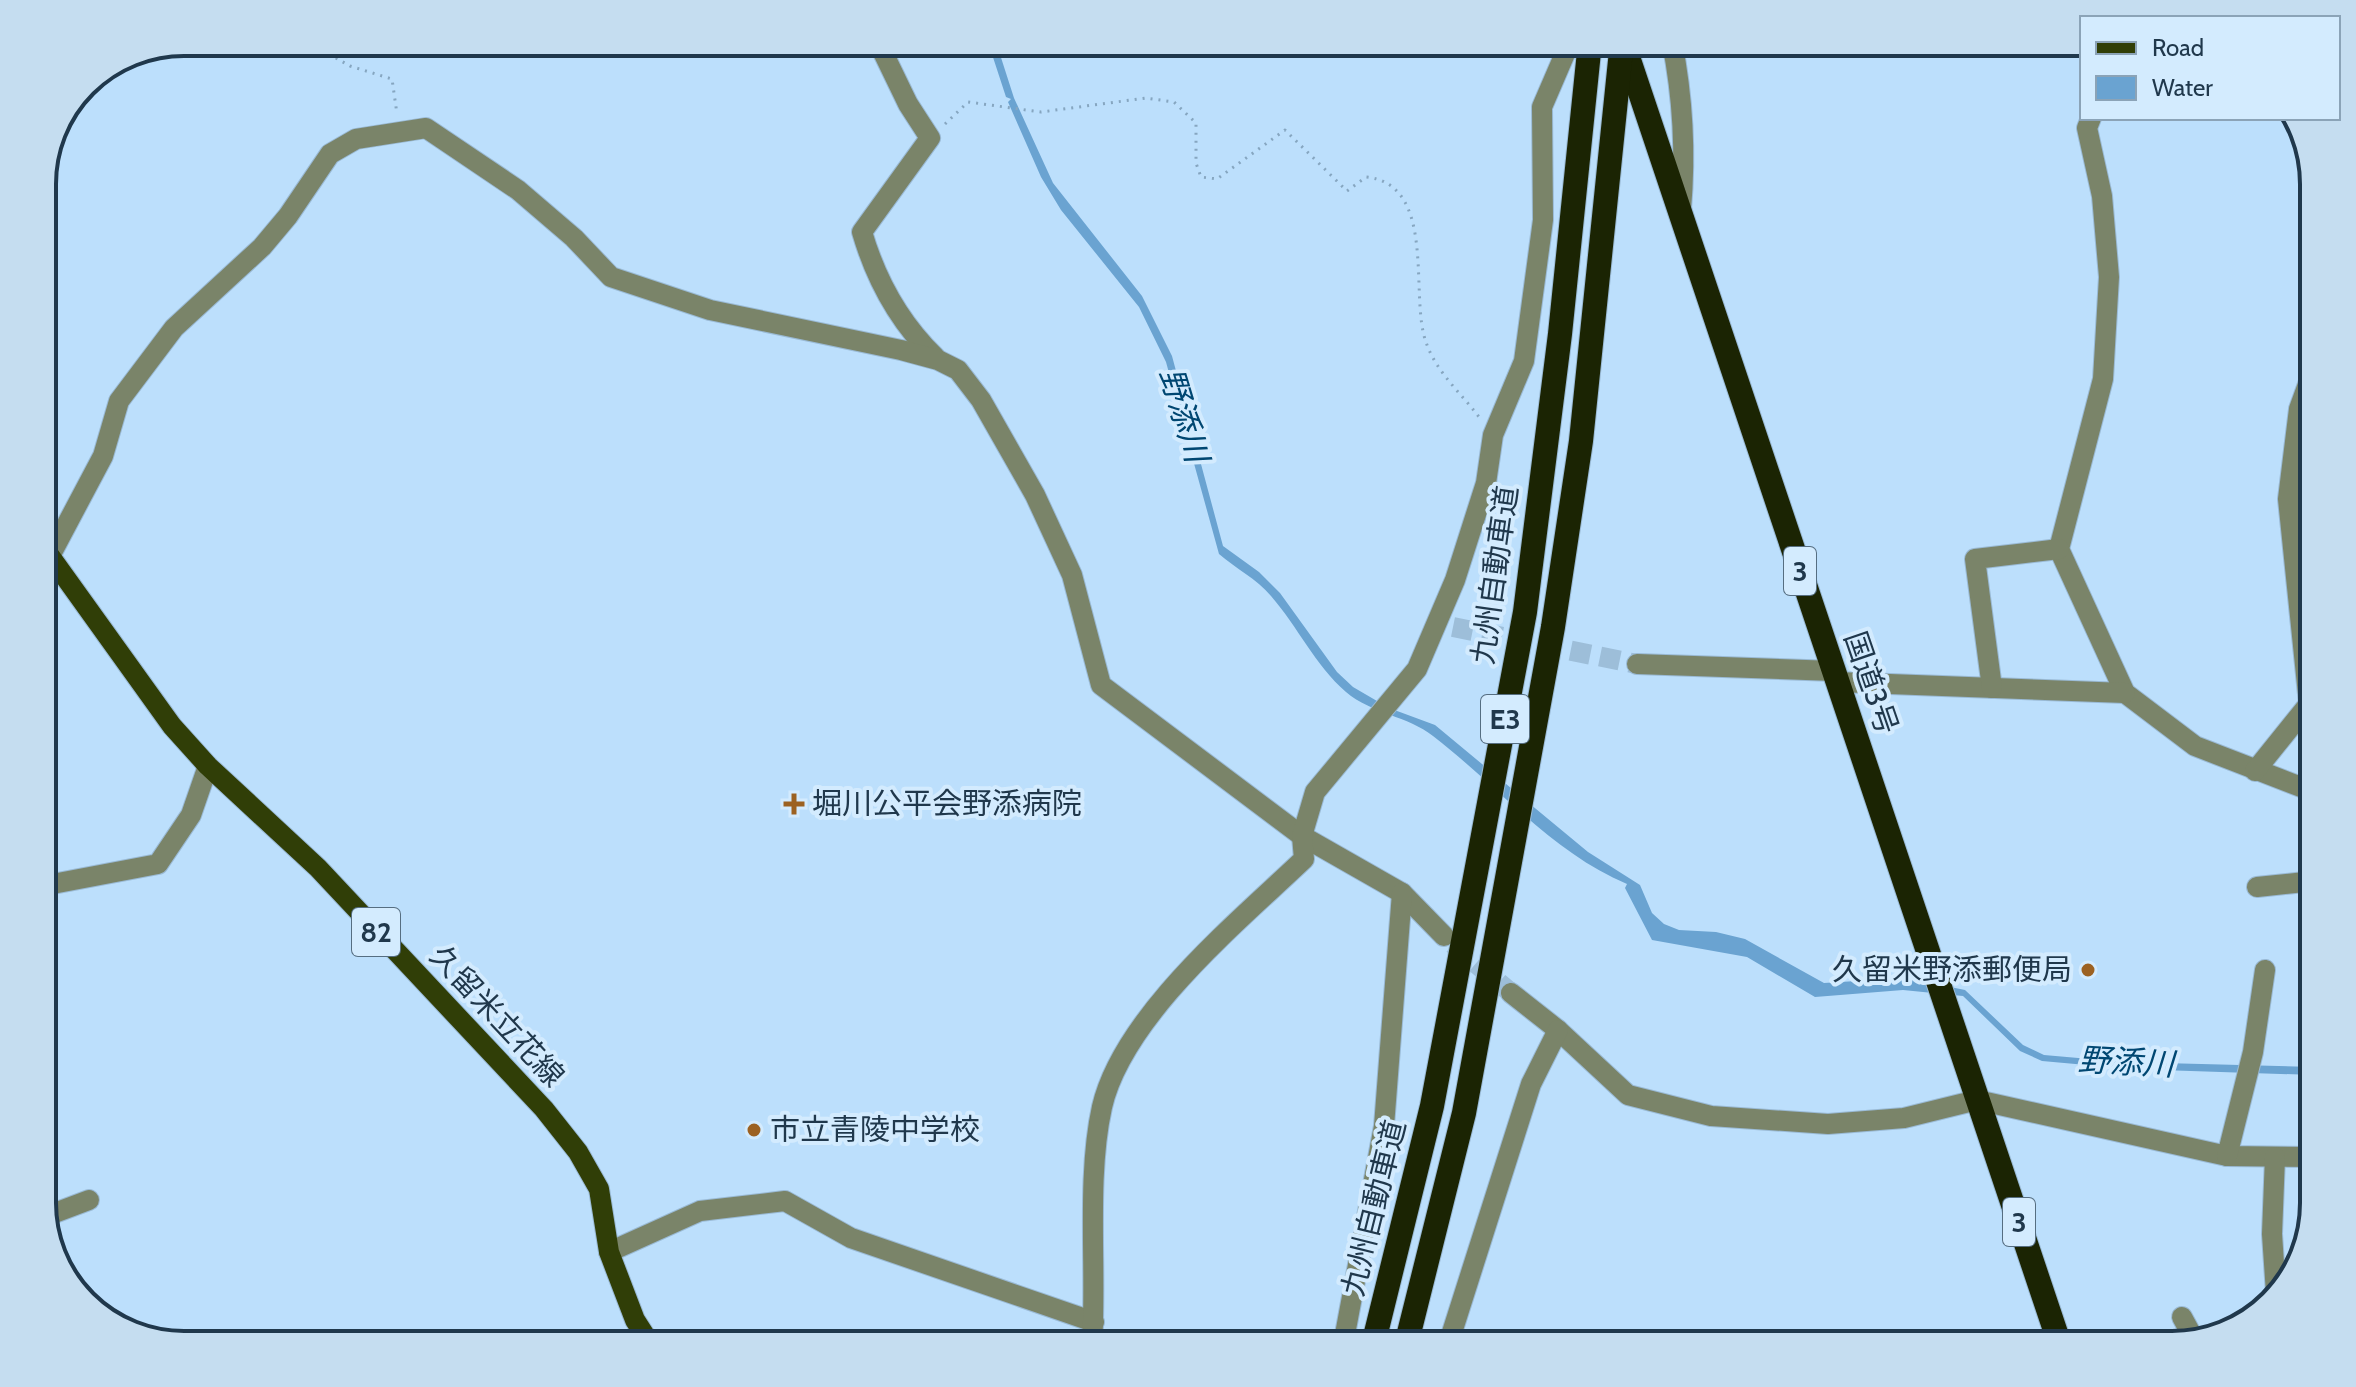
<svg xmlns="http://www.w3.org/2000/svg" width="2356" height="1387" font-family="Cabin,'Noto Sans JP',sans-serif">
<rect width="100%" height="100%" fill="#bcdffc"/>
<path fill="#6aa3d1" d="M988,42H996L1014,98L1053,183L1142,296L1172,356L1223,546L1259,572L1280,593L1337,672L1353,687L1389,708L1435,725L1588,852L1640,885L1652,913L1664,924L1679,930L1716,932L1745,939L1824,983L1906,978L1965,990L2023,1045L2044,1055L2124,1062L2314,1067V1075L2131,1069L2042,1061L2020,1051L1963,996L1903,990L1815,997L1747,957L1652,940L1625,888L1627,884C1552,853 1497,785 1433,736C1408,716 1372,714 1346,692C1315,665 1298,627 1271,596C1256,578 1236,569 1219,554L1166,362L1139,307L1061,210L1041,177L1008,102L1011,99L1006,97Z"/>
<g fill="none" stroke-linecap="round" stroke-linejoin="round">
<g stroke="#9dbed9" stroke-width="20" stroke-dasharray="20 10" stroke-linecap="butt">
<polyline points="1453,627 1637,664"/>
<polyline points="1453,944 1511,993"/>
</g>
<g stroke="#9abad5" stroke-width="22">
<g id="minor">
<path d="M878,42L908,104L930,138L862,232C876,280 898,321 935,357"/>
<path d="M1672,42C1683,98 1686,152 1681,209"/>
<polyline points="2091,118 2087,128 2102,196 2109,277 2103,379 2059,549 2125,693 2195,746 2314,792"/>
<polyline points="50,556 103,456 119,401 174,328 262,247 288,216 330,154 356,139 426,128 518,190 574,238 611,277 710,310 901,350 938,360 958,370 981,400 1035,495 1072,575 1101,685 1302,836 1402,893 1444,936"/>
<polyline points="1637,664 1834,671"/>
<polyline points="1837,682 2125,693"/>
<polyline points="1992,688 1975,559 2059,549"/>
<polyline points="2255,771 2309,704 2288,499 2299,409 2314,368"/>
<polyline points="42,886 158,864 191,815 208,766"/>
<polyline points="2257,887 2314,881"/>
<polyline points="1511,993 1558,1030 1628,1095 1711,1116 1828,1124 1904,1118 1977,1100 2227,1156 2314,1157"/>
<polyline points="2227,1156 2253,1052 2265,970"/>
<polyline points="2275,1157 2272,1234 2276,1293"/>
<polyline points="44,1217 89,1200"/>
<polyline points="609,1252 700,1211 785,1201 851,1238 1094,1322"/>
<polyline points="2182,1317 2194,1339"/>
<path d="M1092,1345C1097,1271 1086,1179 1102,1107C1123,1016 1238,922 1304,859L1302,836L1315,792L1417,669L1455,580L1486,483L1493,435L1524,361L1543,220L1542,107L1570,42"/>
<polyline points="1343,1345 1384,1126 1402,893"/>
<polyline points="1448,1345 1531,1084 1558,1030"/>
</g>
</g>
<g stroke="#9abad5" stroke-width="22">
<polyline id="major" points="42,556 50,556 172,726 208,766 318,868 544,1109 578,1152 599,1189 609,1252 635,1320 651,1345"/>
</g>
<g stroke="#9abad5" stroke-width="26">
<g id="highway">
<polyline points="1623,42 2060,1345"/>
<polyline points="1373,1345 1432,1106 1525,612 1560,334 1590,42"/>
<polyline points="1406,1345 1464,1113 1553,627 1581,441 1621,51"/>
</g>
</g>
<g stroke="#86a6c0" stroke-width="3" stroke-dasharray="2 6" stroke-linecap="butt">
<polyline points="308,42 350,66 392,79 397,114"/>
<path d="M945,124L968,102L1041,112L1146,98L1174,102L1196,123V163L1201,177L1217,179L1285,130L1347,191L1366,177C1438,184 1409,297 1426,342C1436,372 1461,393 1479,417"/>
</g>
<use href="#minor" stroke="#7a8469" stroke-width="20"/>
<use href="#major" stroke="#303e07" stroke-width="20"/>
<use href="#highway" stroke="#1b2403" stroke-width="24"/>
</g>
<g fill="#9c6121" stroke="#d3ebfe" stroke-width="3">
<path d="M790 792h8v8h8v8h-8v8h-8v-8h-8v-8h8z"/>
<circle cx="2088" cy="970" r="8"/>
<circle cx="754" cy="1130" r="8"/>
</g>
<g text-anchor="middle" stroke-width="8" stroke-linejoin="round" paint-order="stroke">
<g fill="#d3ebfe" stroke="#566e81" stroke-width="2">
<rect x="1784" y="547" width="32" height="48" rx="6"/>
<rect x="1481" y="695" width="48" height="48" rx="6"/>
<rect x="352" y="908" width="48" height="48" rx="6"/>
<rect x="2003" y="1198" width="32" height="48" rx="6"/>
</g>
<g font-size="28" font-weight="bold" fill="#20384c">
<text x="1800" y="581">3</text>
<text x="1505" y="729">E3</text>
<text x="376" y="942">82</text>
<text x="2019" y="1232">3</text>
</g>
<g font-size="30" fill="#20384c" stroke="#d3ebfe">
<text transform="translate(1495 575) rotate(-82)" y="10">九州自動車道</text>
<text transform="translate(1871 683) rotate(71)" y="10">国道3号</text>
<text transform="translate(497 1016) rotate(47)" y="10">久留米立花線</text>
<text transform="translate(1374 1208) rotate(-76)" y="10">九州自動車道</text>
</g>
<g font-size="30" fill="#20384c" stroke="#d3ebfe" text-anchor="start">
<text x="812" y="814">堀川公平会野添病院</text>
<text x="2072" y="980" text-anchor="end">久留米野添郵便局</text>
<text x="770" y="1140">市立青陵中学校</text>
</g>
<g font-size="32" font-style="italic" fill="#004772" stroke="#d3ebfe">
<text transform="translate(1184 415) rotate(73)" y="11">野添川</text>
<text transform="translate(2126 1062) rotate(3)" y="11">野添川</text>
</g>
</g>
<path d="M0 0H2356V1387H0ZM184 56H2172A128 128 0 0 1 2300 184V1203A128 128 0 0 1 2172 1331H184A128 128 0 0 1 56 1203V184A128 128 0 0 1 184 56Z" fill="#c5ddf0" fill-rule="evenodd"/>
<path fill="none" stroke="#20384c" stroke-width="4" d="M184 56H2172A128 128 0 0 1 2300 184V1203A128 128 0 0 1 2172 1331H184A128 128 0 0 1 56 1203V184A128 128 0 0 1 184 56Z"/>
<rect x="2080" y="16" width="260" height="104" fill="#d3ebfe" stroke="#8ba3b7" stroke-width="2"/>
<rect x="2096" y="42" width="40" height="12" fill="#303e07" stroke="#8ba3b7" stroke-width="2"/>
<text x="2152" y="56" font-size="24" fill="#20384c">Road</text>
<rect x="2096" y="76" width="40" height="24" fill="#6aa3d1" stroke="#8ba3b7" stroke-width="2"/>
<text x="2152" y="96" font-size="24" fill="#20384c">Water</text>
</svg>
